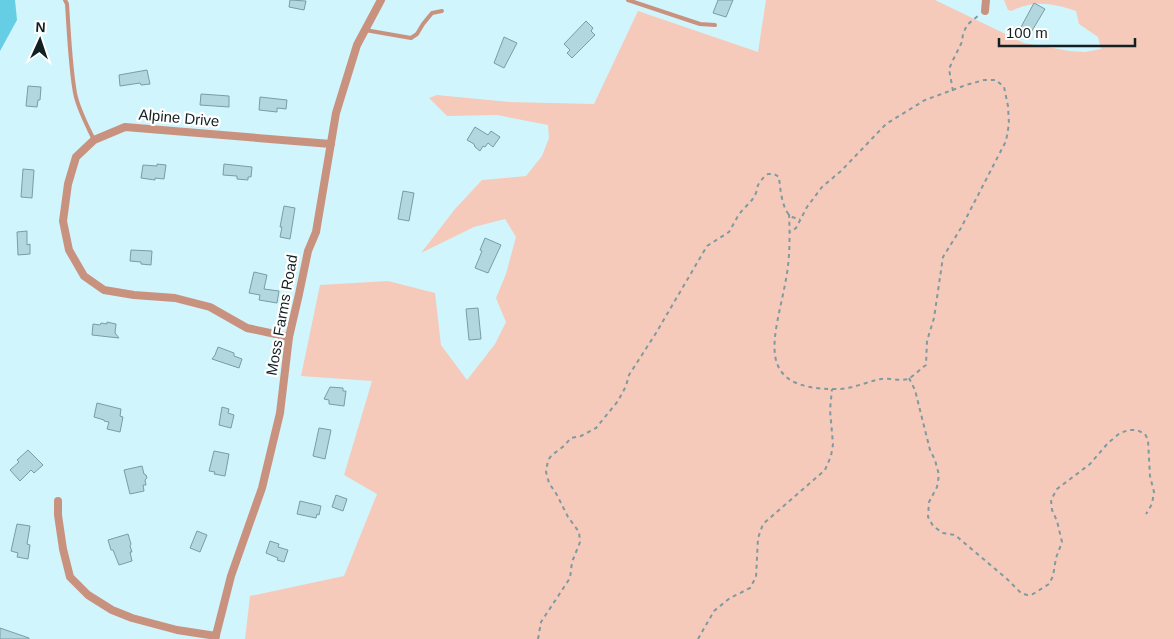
<svg xmlns="http://www.w3.org/2000/svg" width="1174" height="639" font-family="Arial,sans-serif">
<rect width="100%" height="100%" fill="#d0f5fd"/>
<path fill="#f6caba" d="M766,0H935L1024,43L1070,51L1085,52L1101,49L1098,37L1079,24L1076,11C1052,3 1034,0 1011,11L1008,10L1004,0H1174V639H245L250,596L344,576L377,494L344,475L372,381L301,376L320,285L388,281L435,293L441,345L467,380L495,344L506,322L496,298L506,274L516,237L505,219L474,227L421,253L455,209L482,180L526,176L542,156L549,138L548,125L497,115L447,116L429,98L437,95L509,102L594,104L638,11L758,52Z"/>
<polygon fill="#65cee4" points="0,0 15,0 17,20 0,51"/>
<g fill="#b3d7df" stroke="#7a9da5">
<polygon points="290,0 306,1 304,10 289,7"/>
<polygon points="718,0 733,0 726,17 713,13"/>
<polygon points="1034,3 1045,9 1030,34 1020,29"/>
<polygon points="586,21 593,28 591,31 595,35 572,58 567,53 570,50 564,44"/>
<polygon points="504,37 517,43 504,68 494,63"/>
<polygon points="147,70 150,84 141,85 140,83 120,86 119,75"/>
<polygon points="28,86 41,87 40,100 38,100 37,107 26,106"/>
<polygon points="201,94 229,96 229,107 200,105"/>
<polygon points="260,97 287,100 286,109 277,108 277,112 259,110"/>
<polygon points="475,127 488,135 491,131 500,137 493,147 488,143 485,147 483,146 480,151 475,147 474,144 467,140"/>
<polygon points="157,164 166,165 164,179 155,178 155,180 141,178 143,165 157,166"/>
<polygon points="224,164 252,167 251,177 248,177 248,180 237,179 237,176 223,175"/>
<polygon points="23,169 34,170 32,198 21,197"/>
<polygon points="403,191 414,193 409,221 398,219"/>
<polygon points="284,206 295,208 290,239 280,237 282,227 280,227"/>
<polygon points="27,231 27,245 30,244 30,254 18,255 17,232"/>
<polygon points="485,238 501,245 488,273 475,268 482,251 480,250"/>
<polygon points="131,250 152,251 151,265 141,264 141,262 130,261"/>
<polygon points="254,272 267,275 264,289 279,291 277,303 259,300 260,295 249,293"/>
<polygon points="478,308 481,339 469,340 466,309"/>
<polygon points="107,322 116,324 115,333 119,338 92,335 93,324 100,325 101,323 107,324"/>
<polygon points="218,347 234,353 234,356 242,359 239,368 212,359 215,355"/>
<polygon points="330,387 343,388 343,391 346,391 344,406 329,404 329,400 324,399"/>
<polygon points="97,403 121,409 120,416 123,417 120,432 107,429 109,422 104,421 104,420 94,417"/>
<polygon points="222,407 229,409 228,413 234,415 231,428 219,425"/>
<polygon points="319,428 331,430 325,459 313,456"/>
<polygon points="28,450 43,465 34,473 31,470 20,481 10,470 19,462 17,460"/>
<polygon points="214,451 229,454 225,476 214,474 215,472 209,471"/>
<polygon points="142,466 144,474 146,475 147,478 145,480 146,485 143,485 144,491 130,494 124,470"/>
<polygon points="336,495 347,499 343,511 332,507"/>
<polygon points="300,501 321,506 319,515 317,514 316,518 297,514"/>
<polygon points="17,524 30,526 27,544 30,545 28,559 17,557 18,553 11,551"/>
<polygon points="197,531 207,535 200,552 190,548"/>
<polygon points="128,534 131,544 130,546 132,552 130,552 132,561 119,565 113,550 111,550 108,540"/>
<polygon points="270,541 279,544 278,547 288,550 284,562 277,560 278,558 266,553"/>
<polygon points="0,628 29,638 29,639 0,639"/>
</g>
<g fill="none" stroke-linecap="round" stroke-linejoin="round">
<g stroke="#7f9aa0" stroke-width="2" stroke-dasharray="4 4" stroke-linecap="butt">
<polyline points="953,91 949,69 953,60 962,42 963,34 967,25 979,15"/>
<path d="M789,214C790,235 790,258 786,279C776,336 750,390 837,389C852,389 866,382 881,379C889,378 901,381 908,379C914,376 920,369 926,365L927,341L934,318L943,257L961,228L1006,141L1009,124L1008,106L1004,87L996,80H984L966,85L925,100L886,124L841,171L822,187L807,207L796,228L790,232"/>
<polyline points="909,378 915,390 930,450 935,460 939,475 937,487 929,502 928,517 933,526 943,533 955,535 1007,579 1021,593 1027,595 1033,594 1049,584 1053,576 1056,558 1062,542 1057,521 1052,510 1051,500 1057,489 1090,464 1108,443 1120,433 1129,430 1137,430 1145,434 1148,440 1150,476 1154,492 1152,504 1146,514"/>
<path d="M538,639L541,622L570,578L572,562L580,542L579,532L568,517L557,495L549,483L546,472L548,460L552,455L564,446L571,438L581,436L596,428L618,401L626,386L629,375L656,333L707,246L729,232L739,214L752,200L756,193L758,185L763,178L768,174H774L779,177C780,187 782,212 792,217C794,218 797,218 800,219"/>
<polyline points="698,639 714,611 730,598 750,588 756,577 758,538 763,524 825,470 831,456 833,444 830,410 832,389"/>
</g>
<g stroke="#c9927f" stroke-width="4">
<path d="M65,0L67,4C69,33 70,64 75,93C78,109 87,125 94,140"/>
<polyline points="628,0 700,24 715,25"/>
<polyline points="365,30 411,38 417,34 423,24 432,13 442,11"/>
</g>
<g stroke="#c9927f" stroke-width="8">
<polyline points="985,11 986,0"/>
<polyline points="289,337 247,328 210,307 175,298 134,295 104,290 84,276 69,250 63,221 68,184 76,157 94,140 125,127 331,144"/>
<polyline points="58,501 58,515 63,549 70,577 88,595 112,610 132,618 177,630 216,636"/>
<polyline points="215,639 231,576 262,488 280,413 289,337 299,294 308,251 316,232 336,113 357,45 381,0"/>
</g>
</g>
<g text-anchor="middle" stroke-width="4.5" stroke-linejoin="round" paint-order="stroke">
<g font-size="15" fill="#122023" stroke="#fff">
<text transform="translate(179 118) rotate(5)" y="5">Alpine Drive</text>
<text transform="translate(282 315) rotate(-80)" y="5">Moss Farms Road</text>
</g>
</g>
<g transform="translate(40 40) rotate(3)" stroke="#ffffff" stroke-width="4" paint-order="stroke">
<path d="M0-4L9 19L0 12L-9 19Z" fill="#122023"/>
<text y="-8" font-size="14" font-weight="bold" text-anchor="middle" fill="#122023">N</text>
</g>
<path d="M999 38v8h136v-8" fill="none" stroke="#122023" stroke-width="2.5"/>
<text x="1006" y="38" font-size="15" fill="#122023" stroke="#ffffff" stroke-width="4" paint-order="stroke">100 m</text>
</svg>
